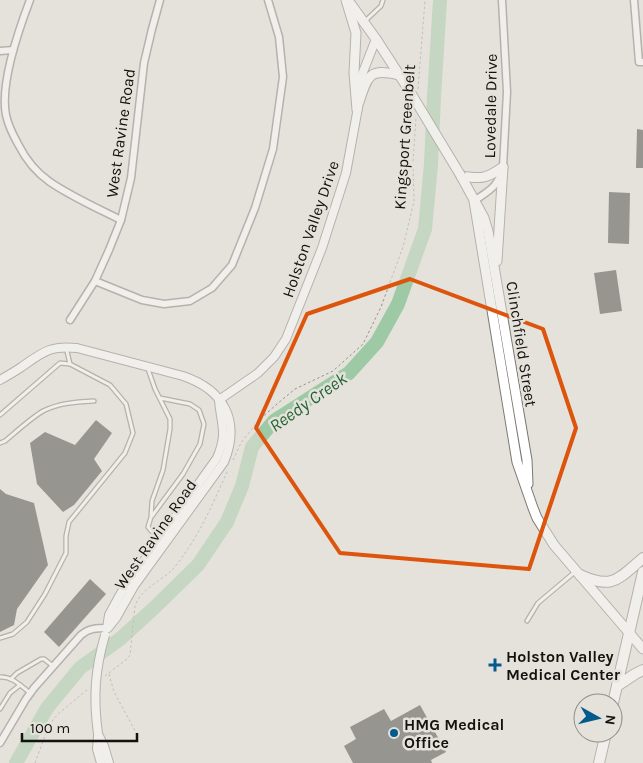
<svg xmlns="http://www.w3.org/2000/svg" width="643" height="763" font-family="Karla,sans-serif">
<rect width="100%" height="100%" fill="#e5e2db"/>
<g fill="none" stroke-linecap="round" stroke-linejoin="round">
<polyline stroke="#9dc9a4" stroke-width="14" points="16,763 47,708 80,668 120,639 154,608 198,565 227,522 242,486 252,447 274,421 349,373 377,342 398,304 425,229 431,164 434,97 440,0"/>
</g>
<g fill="#373933">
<polygon points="637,129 643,130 643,168 636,168"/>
<polygon points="609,192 630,193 629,244 608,243"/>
<polygon points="616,270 622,311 600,314 594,273"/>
<polygon points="96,420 112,433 94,459 102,471 74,505 63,512 37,484 30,443 45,432 75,445"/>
<polygon points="0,489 6,494 34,503 48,565 17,609 14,625 0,632"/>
<polygon points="90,579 106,594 59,647 44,632"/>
<polygon points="420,705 446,752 431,760 432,763 353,763 344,746 356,739 350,727 384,709 391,721"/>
</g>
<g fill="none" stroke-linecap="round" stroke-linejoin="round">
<g stroke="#7b7872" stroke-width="5.5">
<g id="service">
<polyline points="364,22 381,6 383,0"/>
<polyline points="148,369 155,389 170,419 170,429 163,470 152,501 151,517 148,527 153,533 160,537"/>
<polyline points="0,415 60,363 70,364"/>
<path d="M0,443L5,441C16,432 31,418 43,411C59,403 76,402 94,401"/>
<polyline points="152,516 183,474 200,444 204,424 199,410 190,404 160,398"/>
<polyline points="527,621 538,603 576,571"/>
<polyline points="0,638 13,634 27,622 45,594 66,553 66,536 69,522 125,453 133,433 126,404 110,385 70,364 66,347"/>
<path d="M0,677C12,676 21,686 30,693"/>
<polyline points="11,679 17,673 41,659 44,659 53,666"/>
<polyline points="0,709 10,693 20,685"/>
</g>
</g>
<g stroke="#7b7872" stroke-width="9">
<g id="minor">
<path d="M30,0C19,29 0,85 6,115C8,125 13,135 18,144C25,158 37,173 50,182C72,197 97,208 121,220"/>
<polyline points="634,0 639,62 643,62"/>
<polyline points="0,51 13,50"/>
<path d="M474,201C490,190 498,187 503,167L507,92L502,0"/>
<polyline points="95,281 142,300 164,304 190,301 212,288 232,265 255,208 273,149 283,77 279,37 268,0"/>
<polyline points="70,320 95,281 109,250 121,220 131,178 144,63 152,29 160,0"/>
<path d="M0,743L26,699L34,688L81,635C89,628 97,628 108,628"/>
</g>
</g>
<g stroke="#7b7872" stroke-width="10">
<g id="tertiary">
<path d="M0,380C7,376 14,372 20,368C42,353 49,345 77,348L183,376C224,390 241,421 224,462L134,586L116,618L108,628"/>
<polyline points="219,400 258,373 274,357 286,339 322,248 346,173 359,102 361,77 376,39"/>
<path d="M107,628L109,615L121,593L217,458C228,433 221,425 219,400"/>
<polyline points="98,734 104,746 109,763"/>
<polyline points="98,736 97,749 101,763"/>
</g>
</g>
<g stroke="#7b7872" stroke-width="11">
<g id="secondary">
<polyline points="346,0 356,33 354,73 357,110"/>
<polyline points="350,3 376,39 409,90"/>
<path d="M359,102C368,75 369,68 399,75"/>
<polyline points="461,176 484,218 488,231 527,460 528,484"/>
<path d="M461,176C482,179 486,179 503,167"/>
<polyline points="474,201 517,462 533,508 537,518 554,545 643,649"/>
<polyline points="497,261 503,167"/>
</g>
</g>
<g stroke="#7b7872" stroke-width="12">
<g id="trunk">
<path d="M580,575C613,590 618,579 643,558"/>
<polyline points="617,686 635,674 643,670"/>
<polyline points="613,703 643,572"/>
<polyline points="599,763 606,733"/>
</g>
</g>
<g stroke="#95938d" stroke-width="1" stroke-dasharray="2.5 2.5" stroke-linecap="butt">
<polyline points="418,89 425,0"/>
<polyline points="233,460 241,443 259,420 277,404 295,389 333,371 363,344 381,307 403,247 414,201 413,162 416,118"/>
<polyline points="109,674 114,692 138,736"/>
<path d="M105,676L127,659L130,655L135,606C140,590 159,582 171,571C176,566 181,559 185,553C203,528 215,498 228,470"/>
<polyline points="35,763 49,725 58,714 88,689"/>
</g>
<use href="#service" stroke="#fff" stroke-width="3"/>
<use href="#minor" stroke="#fff" stroke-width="6"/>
<use href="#tertiary" stroke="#fff" stroke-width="8"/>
<use href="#secondary" stroke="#fff" stroke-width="9"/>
<use href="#trunk" stroke="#fff" stroke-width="10"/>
<g stroke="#7b7872" stroke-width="10" stroke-linecap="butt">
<path id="tertiary-bridge" d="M98,734C93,697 95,670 105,635"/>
</g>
<g stroke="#7b7872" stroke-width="11" stroke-linecap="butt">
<polyline id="secondary-bridge" points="409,90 461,176"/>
</g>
<use href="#tertiary-bridge" stroke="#fff" stroke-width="8"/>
<use href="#secondary-bridge" stroke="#fff" stroke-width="9"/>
</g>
<path d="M0 0H643V763H0ZM410,279L543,329L576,428L529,569L340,553L256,428L307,314Z" fill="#e5e2db" fill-opacity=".55" fill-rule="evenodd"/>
<path fill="none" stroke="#dd550c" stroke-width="4" stroke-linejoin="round" d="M410,279L543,329L576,428L529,569L340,553L256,428L307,314Z"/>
<g fill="#045a8c" stroke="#e5e2db" stroke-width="2">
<path d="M492.5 657.5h5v5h5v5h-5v5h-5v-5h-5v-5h5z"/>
<circle cx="394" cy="733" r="5"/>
</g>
<g text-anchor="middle" stroke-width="5" stroke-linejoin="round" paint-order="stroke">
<g font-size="16" fill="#13120f" stroke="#e5e2db">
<text transform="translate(490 106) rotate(-89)" y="6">Lovedale Drive</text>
<text transform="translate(120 133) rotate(-82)" y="6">West Ravine Road</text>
<text transform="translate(404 137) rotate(-86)" y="6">Kingsport Greenbelt</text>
<text transform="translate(310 229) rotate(-71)" y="6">Holston Valley Drive</text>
<text transform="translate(522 344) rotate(81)" y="6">Clinchfield Street</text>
<text transform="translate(155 534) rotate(-55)" y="6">West Ravine Road</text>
</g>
<g font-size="16" font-weight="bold" fill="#13120f" stroke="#e5e2db" text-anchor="start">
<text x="506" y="662">Holston Valley<tspan x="506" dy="18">Medical Center</tspan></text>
<text x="404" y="730">HMG Medical<tspan x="404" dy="18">Office</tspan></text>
</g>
<g font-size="18" font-style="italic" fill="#236434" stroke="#e5e2db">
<text transform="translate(308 402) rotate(-35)" y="6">Reedy Creek</text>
</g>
</g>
<g transform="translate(598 718) rotate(98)"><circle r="24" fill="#e5e2db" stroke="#918f89"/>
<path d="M0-4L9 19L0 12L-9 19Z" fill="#045a8c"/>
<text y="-8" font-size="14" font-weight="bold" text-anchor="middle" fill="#13120f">N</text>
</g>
<path d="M22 733v8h115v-8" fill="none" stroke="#13120f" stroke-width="2.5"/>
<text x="30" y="733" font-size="15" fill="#13120f" stroke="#e5e2db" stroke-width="4" paint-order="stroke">100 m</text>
</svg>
